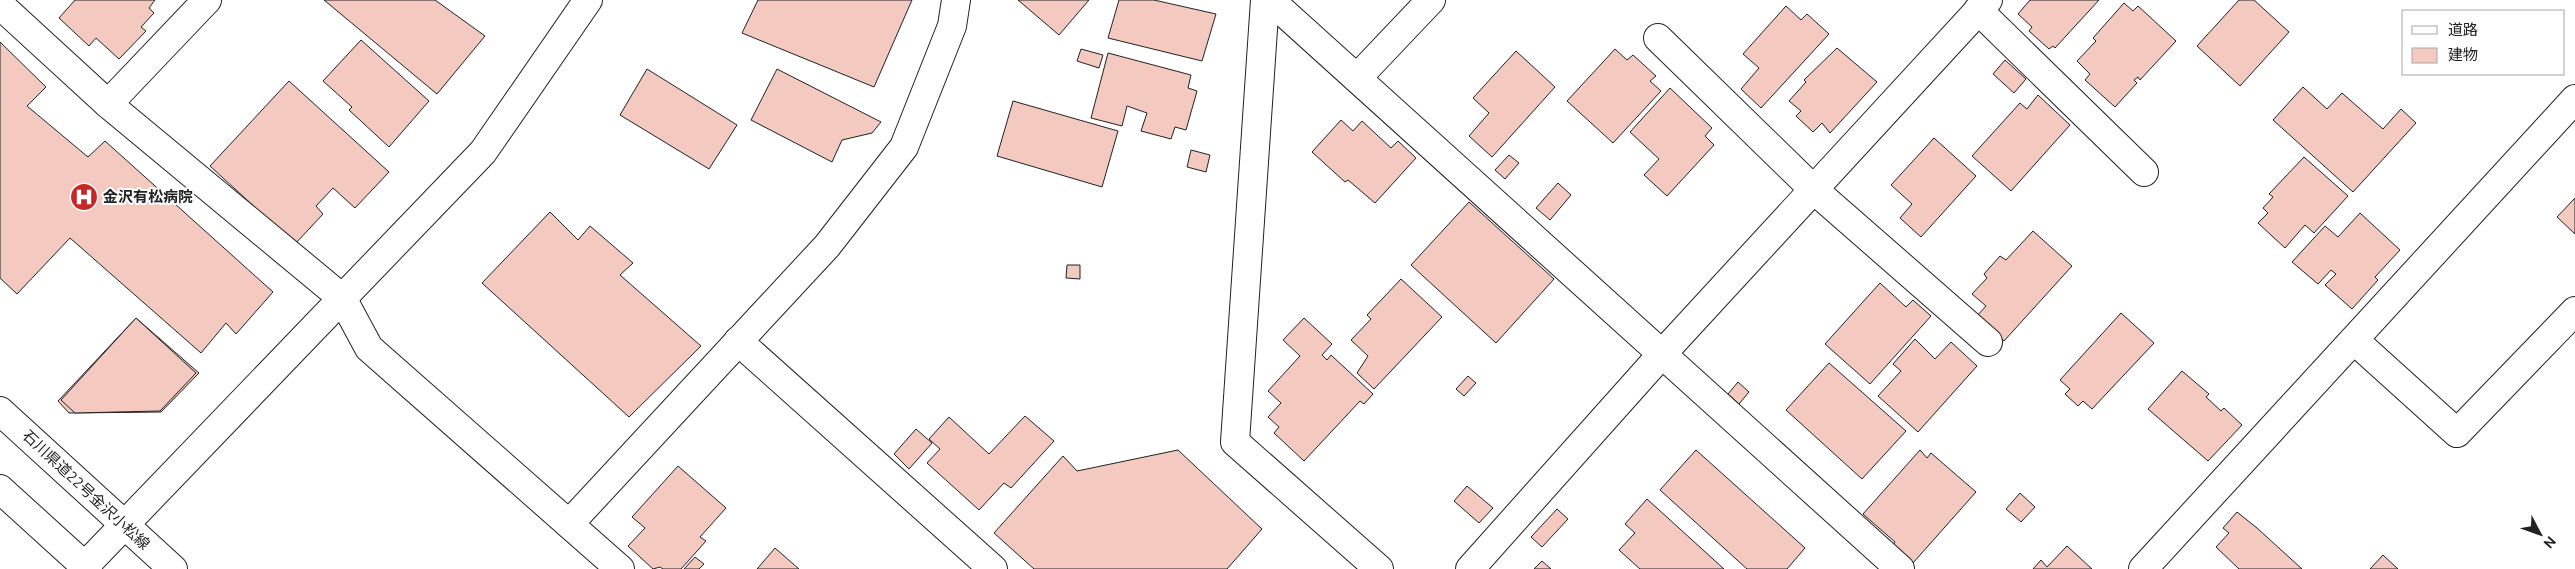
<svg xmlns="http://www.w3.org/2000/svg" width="2575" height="569" font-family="Ubuntu,'Noto Sans JP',sans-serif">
<rect width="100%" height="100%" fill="#fff"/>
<g fill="#f3c9c0" stroke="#222">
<polygon points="75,0 155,0 149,8 154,13 141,27 146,31 119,59 96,38 89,46 59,18"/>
<polygon points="324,0 435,0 485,36 437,94"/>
<polygon points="758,0 912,0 874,87 742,33"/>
<polygon points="1018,0 1089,0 1059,35"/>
<polygon points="1119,0 1154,0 1216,14 1202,61 1108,38"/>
<polygon points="2030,0 2099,0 2055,48 2053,46 2049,49 2029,31 2032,27 2018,14"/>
<polygon points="2239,0 2254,0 2289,32 2240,86 2197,46"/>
<polygon points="2124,3 2133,11 2138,6 2176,41 2140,80 2138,77 2134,80 2137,83 2115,107 2085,80 2090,74 2077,61 2096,41 2093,38"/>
<polygon points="1786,6 1801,20 1807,14 1829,34 1761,108 1741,89 1759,68 1743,54"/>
<polygon points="361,40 429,101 389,147 349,110 352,107 323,81"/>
<polygon points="0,42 46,87 27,106 88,157 105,141 273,292 236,334 226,323 201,353 70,238 17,294 0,278"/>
<polygon points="1837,48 1877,82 1830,133 1822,123 1813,132 1796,116 1801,111 1789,101 1806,82 1804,80"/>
<polygon points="1081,49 1103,55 1099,68 1077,61"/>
<polygon points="1615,49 1627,60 1633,55 1656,76 1650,81 1661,91 1613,143 1567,101"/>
<polygon points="1516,51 1555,87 1492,157 1469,136 1489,113 1473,98"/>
<polygon points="1108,53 1191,75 1188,88 1197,91 1186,130 1175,127 1171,139 1141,131 1147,113 1127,106 1122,126 1091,118"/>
<polygon points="2005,60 2026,79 2014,93 1993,74"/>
<polygon points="647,69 737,125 709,169 620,115"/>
<polygon points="777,69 881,122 872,133 842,140 832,162 751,120"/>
<polygon points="289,81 389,172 355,208 333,188 316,206 323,214 295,244 210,166"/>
<polygon points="2303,87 2327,109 2342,93 2383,129 2401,109 2416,123 2353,192 2273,120"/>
<polygon points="1670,88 1712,128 1705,136 1714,145 1667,196 1644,175 1659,159 1630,132"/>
<polygon points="2038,95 2070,125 2011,191 1972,156 2020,103 2027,109"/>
<polygon points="1013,101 1118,131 1102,187 997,156"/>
<polygon points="1341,120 1353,131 1362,121 1391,148 1398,141 1416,158 1375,203 1348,180 1345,182 1312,152"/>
<polygon points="1934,138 1976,176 1921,237 1900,218 1912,204 1891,185"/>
<polygon points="1191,150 1210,155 1206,172 1187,167"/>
<polygon points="1509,155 1519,163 1505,179 1495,170"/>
<polygon points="2304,157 2348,196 2314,233 2305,225 2285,248 2258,223 2268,213 2263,208 2273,197 2269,194"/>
<polygon points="1558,183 1571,195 1550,220 1536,208"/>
<polygon points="2575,198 2575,234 2557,217"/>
<polygon points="1469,202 1554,279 1496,343 1411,265"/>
<polygon points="550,212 578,240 590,226 633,263 620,275 701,346 629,417 482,283"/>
<polygon points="2360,213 2400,250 2375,277 2378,280 2352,309 2325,285 2336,274 2331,270 2318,284 2292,262 2325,226 2338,237"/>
<polygon points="2033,231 2072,266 2004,341 1976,317 1986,306 1972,294 1987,278 1984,274 2000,256 2006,260"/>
<polygon points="1067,265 1080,265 1080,279 1066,278"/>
<polygon points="1401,279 1442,317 1374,389 1357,373 1368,356 1351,340 1371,319 1367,315"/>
<polygon points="1880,283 1906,307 1913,300 1931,316 1870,384 1825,344"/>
<polygon points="2121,313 2154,343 2092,409 2083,401 2078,406 2065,394 2070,389 2060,380"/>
<polygon points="136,318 199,373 161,412 69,413 58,401"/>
<polygon points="136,318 196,373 160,411 75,413 61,400"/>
<polygon points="1304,318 1332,344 1322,355 1327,360 1331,355 1373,394 1364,404 1360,401 1304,461 1274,433 1279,427 1268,417 1281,403 1268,391 1300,356 1283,340"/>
<polygon points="1915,339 1935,359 1951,342 1977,366 1918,432 1878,396 1901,371 1893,364"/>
<polygon points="1829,363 1906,431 1862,479 1786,410"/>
<polygon points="2182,371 2209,394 2206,397 2221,411 2224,408 2242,425 2208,461 2148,409"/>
<polygon points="1468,376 1476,383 1464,396 1456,389"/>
<polygon points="1738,382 1749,392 1739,404 1728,394"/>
<polygon points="1025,416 1054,441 1011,488 1004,483 979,510 927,463 940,449 929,439 949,417 989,454"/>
<polygon points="916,429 932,443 909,469 894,454"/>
<polygon points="1178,450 1262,529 1227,569 1034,569 994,533 1063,456 1077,471"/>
<polygon points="1696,450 1805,548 1787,569 1747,569 1660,490"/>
<polygon points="1920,450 1927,458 1931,453 1976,492 1913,563 1893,545 1895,542 1863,514"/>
<polygon points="678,466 726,508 700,537 706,541 681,569 663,569 660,567 653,569 628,546 645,528 632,517"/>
<polygon points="1467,486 1493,508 1479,523 1454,501"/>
<polygon points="2020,493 2035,507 2021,522 2006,509"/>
<polygon points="1647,499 1724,569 1640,569 1619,550 1635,533 1625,524"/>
<polygon points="1557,509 1568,519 1542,547 1531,537"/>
<polygon points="2237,512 2257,528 2302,569 2239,569 2216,547 2229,533 2223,528"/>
<polygon points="2067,546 2092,569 2033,569 2041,560 2047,567"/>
<polygon points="775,548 799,569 757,569"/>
<polygon points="2383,555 2398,569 2370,569"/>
<polygon points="695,557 704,564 699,569 684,569"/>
<polygon points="1542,561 1551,569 1534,569"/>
</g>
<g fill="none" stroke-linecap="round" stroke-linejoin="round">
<g stroke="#222" stroke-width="30">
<g id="street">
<polyline points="1265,0 1235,442 1379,569"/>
<polyline points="1270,0 1900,569"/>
<polyline points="0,5 108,104 342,298 369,348 620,569"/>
<polyline points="1978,10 2144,172"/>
<polyline points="1658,38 1813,189 1988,342"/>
<polyline points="1357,78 1431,0"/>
<polyline points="108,104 207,0"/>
<polyline points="2354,340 2457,433 2575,311"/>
<polyline points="738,341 993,569"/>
<polyline points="569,524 827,246 904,147 952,26 956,0"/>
<polyline points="1470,569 1662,354 1988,0"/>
<polyline points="2143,569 2575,99"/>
</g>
</g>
<g stroke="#222" stroke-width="30">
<polyline id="secondary" points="82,569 483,152 588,0"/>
</g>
<g stroke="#222" stroke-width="30">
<g id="primary">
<polyline points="0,411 173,569"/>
<polyline points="0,489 88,569"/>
</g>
</g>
<use href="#street" stroke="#fff" stroke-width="28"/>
<use href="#secondary" stroke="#fff" stroke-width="28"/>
<use href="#primary" stroke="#fff" stroke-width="28"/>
</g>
<defs>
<g id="hospital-disc" transform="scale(1.4375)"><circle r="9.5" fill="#c62828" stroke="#fff"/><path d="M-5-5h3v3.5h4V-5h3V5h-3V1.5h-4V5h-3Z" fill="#fff"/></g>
</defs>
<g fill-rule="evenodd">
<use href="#hospital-disc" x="84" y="197"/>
</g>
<g text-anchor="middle" stroke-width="4" stroke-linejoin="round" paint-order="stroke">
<g font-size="15" font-weight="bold" fill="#222" stroke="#fff" text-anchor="start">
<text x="103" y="202">金沢有松病院</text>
</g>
<g font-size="15" fill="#222" stroke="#fff">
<text transform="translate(86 490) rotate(43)" y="5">石川県道22号金沢小松線</text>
</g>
</g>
<rect x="2402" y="10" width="162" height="65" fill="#ffffff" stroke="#a7a7a7"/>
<rect x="2412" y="26" width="25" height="8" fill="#ffffff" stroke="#a7a7a7"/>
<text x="2448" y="35" font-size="15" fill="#222222">道路</text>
<rect x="2412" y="48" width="25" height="15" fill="#f3c9c0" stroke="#a7a7a7"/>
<text x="2448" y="60" font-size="15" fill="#222222">建物</text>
<g transform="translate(2540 534) rotate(131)" stroke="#ffffff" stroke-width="4" paint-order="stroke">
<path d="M0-4L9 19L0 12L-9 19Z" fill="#222222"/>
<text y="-8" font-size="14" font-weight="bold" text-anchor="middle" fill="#222222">N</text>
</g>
</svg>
